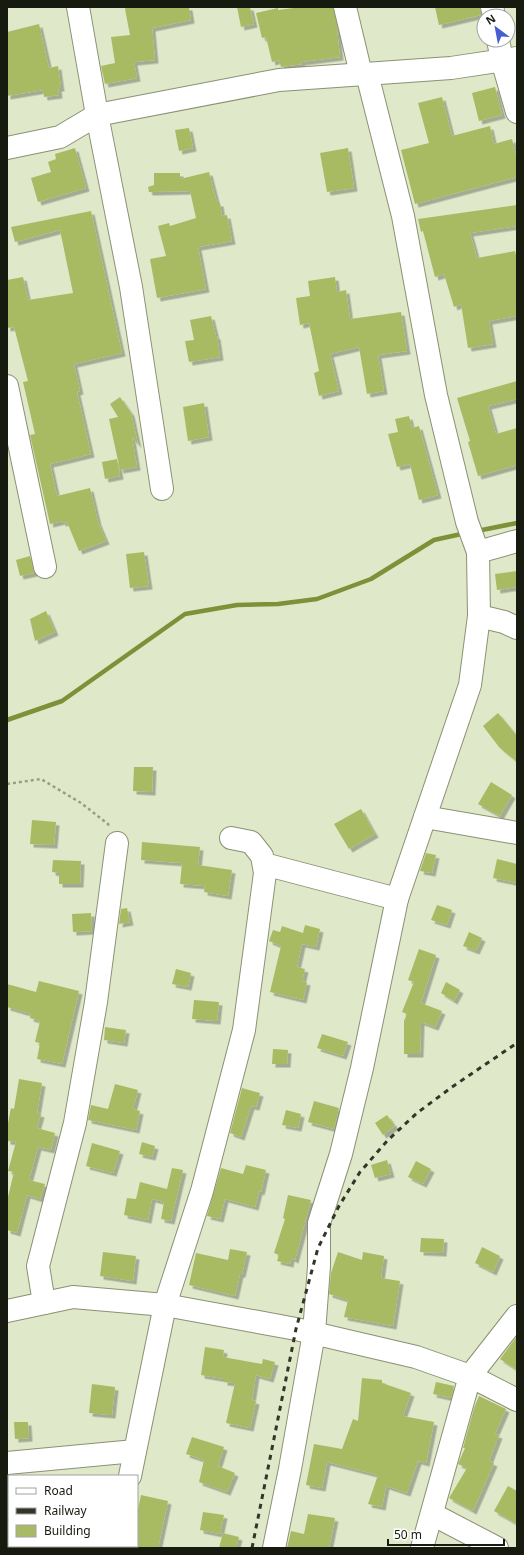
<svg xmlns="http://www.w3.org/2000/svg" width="524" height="1555" font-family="'Noto Sans',sans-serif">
<defs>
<filter id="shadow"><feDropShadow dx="3.5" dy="3.5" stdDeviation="0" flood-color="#0004"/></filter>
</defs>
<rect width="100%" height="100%" fill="#dfe8c8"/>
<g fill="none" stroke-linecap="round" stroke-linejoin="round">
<g stroke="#7f9039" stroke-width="4.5">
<polyline points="477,531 517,523"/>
<polyline points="7,720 62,701 185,614 237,605 278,604 317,599 371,579 434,540 466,533"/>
</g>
</g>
<g fill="#a8bb64" filter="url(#shadow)">
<polygon points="126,7 189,7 191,20 152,28 155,60 134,62 137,78 105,84 101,66 115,63 111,37 130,35 125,9"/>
<polygon points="237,7 250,7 254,24 241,27"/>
<polygon points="302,7 333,7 338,30 337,30 340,57 301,62 302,64 281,67 279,60 272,62 266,37 262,38 256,13 278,8 278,10"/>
<polygon points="435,7 480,7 481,15 439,25"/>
<polygon points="39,24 49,68 58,66 61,88 58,88 59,95 44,97 43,90 7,96 7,32"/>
<polygon points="495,87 502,115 479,121 472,93"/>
<polygon points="442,97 452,136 490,126 494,144 512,139 517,159 517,177 415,204 401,150 429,143 418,103"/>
<polygon points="189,128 193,148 179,151 175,130"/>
<polygon points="75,148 86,188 38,202 31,178 51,172 48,162 56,159 55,154"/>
<polygon points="348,148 354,188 327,192 320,153"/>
<polygon points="209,172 217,203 220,203 222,216 227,215 232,241 198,247 206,289 157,298 150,259 166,256 158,226 169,223 170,226 196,218 190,191 149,192 148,187 154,185 154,173 180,173 180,179"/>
<polygon points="517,205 517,226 470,233 477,258 515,251 517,259 517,316 489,321 493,344 468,348 461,304 454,307 444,274 435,277 423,231 421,232 418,219"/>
<polygon points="91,211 122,353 74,364 80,391 77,392 91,454 50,464 57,496 90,488 98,522 106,541 79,551 67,522 62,523 62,521 50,524 30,435 35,434 23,382 28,381 14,327 7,328 7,280 23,277 28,300 73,293 60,230 15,242 11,227"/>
<polygon points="335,277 337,292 346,290 350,319 401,312 407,351 378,355 384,391 367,394 359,347 330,354 339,391 319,396 314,373 319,371 309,323 300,325 296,298 310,296 308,281"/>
<polygon points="211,316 216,336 217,336 220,357 189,362 185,341 194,340 190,320"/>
<polygon points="517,381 517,399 488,406 496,434 517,428 517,465 478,476 468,442 470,441 457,398"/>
<polygon points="120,397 131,413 138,445 132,437 137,467 120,470 109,419 118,417 110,404"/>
<polygon points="204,403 209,437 188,441 183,407"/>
<polygon points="409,416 412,428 419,426 438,495 419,500 410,464 397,467 388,434 398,432 395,419"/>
<polygon points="117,459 120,476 105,479 102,462"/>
<polygon points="144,552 149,586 130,588 126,554"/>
<polygon points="30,556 34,573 20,576 16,560"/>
<polygon points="517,571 517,587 497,590 495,574"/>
<polygon points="46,611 55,632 35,641 30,619"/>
<polygon points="498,713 517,736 517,762 499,747 483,726"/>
<polygon points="134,767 153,767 152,792 133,791"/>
<polygon points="491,782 512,795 500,816 478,804"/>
<polygon points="361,809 375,834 349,849 334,824"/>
<polygon points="32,820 56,822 54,845 30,844"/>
<polygon points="142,842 200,847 198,865 232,870 228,896 204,892 205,886 180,884 182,863 141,860"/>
<polygon points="426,853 436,855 432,873 420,871"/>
<polygon points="497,859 517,864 517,883 493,878"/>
<polygon points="53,860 81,861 80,884 59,884 59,873 52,872"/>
<polygon points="437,905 452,910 447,925 431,920"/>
<polygon points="127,908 130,922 119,924 121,909"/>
<polygon points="91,913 92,931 73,932 72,914"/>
<polygon points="305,925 320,929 316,947 302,944 297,967 305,969 302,981 307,982 303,1000 270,992 281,946 269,941 273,930 280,932 282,926 303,933"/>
<polygon points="469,932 482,938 476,951 463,946"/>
<polygon points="419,949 436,955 421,1003 442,1011 435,1027 421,1022 420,1054 404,1054 404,1021 407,1014 402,1012 414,982 408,980"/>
<polygon points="176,969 191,973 188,987 172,984"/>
<polygon points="39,981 79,991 62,1064 37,1059 40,1043 35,1042 40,1021 30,1018 31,1014 7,1007 7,984 36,992"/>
<polygon points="446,982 460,990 454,1001 441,993"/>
<polygon points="194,1000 219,1002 217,1021 192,1019"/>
<polygon points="105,1027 126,1030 124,1043 104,1040"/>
<polygon points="322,1034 348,1042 343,1056 317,1048"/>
<polygon points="273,1049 288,1050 287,1064 272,1064"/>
<polygon points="19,1079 42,1083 37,1113 41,1114 37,1128 55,1133 51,1150 38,1147 29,1180 45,1184 40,1199 27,1195 17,1233 7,1230 7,1201 14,1172 8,1171 16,1142 7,1141 7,1128 11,1108 14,1109"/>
<polygon points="115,1084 138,1090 133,1109 140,1111 136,1130 88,1120 91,1105 108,1109"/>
<polygon points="242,1088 260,1093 256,1107 251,1106 241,1137 230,1133"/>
<polygon points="314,1101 339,1108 334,1129 308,1122"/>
<polygon points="286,1110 301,1114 298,1128 282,1125"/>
<polygon points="387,1115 395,1126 383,1135 375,1123"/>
<polygon points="142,1142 155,1146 152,1157 139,1154"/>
<polygon points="92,1143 120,1151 113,1173 86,1166"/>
<polygon points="387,1160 391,1174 375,1178 371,1165"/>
<polygon points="416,1161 431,1169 423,1184 408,1177"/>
<polygon points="246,1165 266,1170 261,1192 259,1191 255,1207 225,1199 220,1219 207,1216 221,1168 243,1174"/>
<polygon points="172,1168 183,1170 171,1221 161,1219 164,1202 152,1199 148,1220 124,1215 127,1198 136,1199 140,1182 167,1189"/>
<polygon points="288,1195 311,1200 295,1260 291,1258 290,1264 277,1261 279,1255 274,1253 285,1219 283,1218"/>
<polygon points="421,1238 444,1239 443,1253 420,1252"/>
<polygon points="482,1247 500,1256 493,1272 475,1263"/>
<polygon points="230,1249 247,1252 242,1274 240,1274 235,1296 189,1285 196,1253 228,1260"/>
<polygon points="103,1252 136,1256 133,1281 100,1276"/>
<polygon points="338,1252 362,1260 363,1252 384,1256 381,1278 400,1281 393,1326 344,1317 348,1300 329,1294 331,1273"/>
<polygon points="517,1336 517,1370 500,1359"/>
<polygon points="205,1347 224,1350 223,1357 262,1364 263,1359 275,1362 270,1379 256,1375 252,1400 256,1401 250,1428 226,1423 235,1383 224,1382 224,1379 201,1375"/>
<polygon points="362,1378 382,1380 382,1383 411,1393 403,1416 434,1422 426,1463 418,1461 407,1493 386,1486 382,1507 368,1504 378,1475 327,1462 322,1488 306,1485 314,1444 342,1449 353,1419 358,1421"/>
<polygon points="436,1382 454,1386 451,1398 433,1394"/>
<polygon points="92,1384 115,1387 112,1415 89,1413"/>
<polygon points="479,1396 506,1409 495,1434 499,1435 489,1461 494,1463 473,1511 449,1498 467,1468 458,1464 465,1448 463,1448 474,1408"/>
<polygon points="14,1422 28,1422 29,1438 15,1439"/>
<polygon points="192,1437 224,1447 218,1466 235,1473 227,1492 199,1482 204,1460 186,1454"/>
<polygon points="508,1486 517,1491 517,1524 494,1511"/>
<polygon points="141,1495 168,1501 158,1548 137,1548 137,1514"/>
<polygon points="203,1512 224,1515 220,1534 200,1530"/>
<polygon points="308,1514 335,1518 329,1548 287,1548 291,1531 304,1534"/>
<polygon points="223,1533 239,1537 236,1548 219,1548"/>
</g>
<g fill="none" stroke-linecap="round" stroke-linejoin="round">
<g stroke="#8a9174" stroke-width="24">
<g id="minor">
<polyline points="78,7 97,115 279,80 451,68 517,58"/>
<polyline points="345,7 361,74"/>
<polyline points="492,7 494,16"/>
<polyline points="498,40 502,60 517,112"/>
<polyline points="7,148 60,137 97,115 131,287 162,489"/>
<polyline points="7,386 45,567"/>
<polyline points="478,552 517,541"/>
<polyline points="479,616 504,622 517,628"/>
<polyline points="425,817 517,833"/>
<polyline points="264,864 397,899"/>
<polyline points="44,1303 38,1266 75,1123 96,1002 117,843"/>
<polyline points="7,1311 73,1297 165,1305 296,1329 416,1357 470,1376 517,1400"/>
<polyline points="7,1463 135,1451"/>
<polyline points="130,1476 165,1305 202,1191 244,1030 265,873 262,856 251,842 231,838"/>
<polyline points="432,1514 497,1548"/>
<polyline points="115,1548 116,1546"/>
<polyline points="274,1548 290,1469 314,1333 319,1266 319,1223 341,1154 362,1068 397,899 470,685 479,616 478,552 467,522 436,395 403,216 367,74"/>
<polyline points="422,1548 470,1376 517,1316"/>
</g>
</g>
<polyline stroke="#979e86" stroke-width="2.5" stroke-dasharray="3 3" stroke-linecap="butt" points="7,784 41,779 81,803 108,824 109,827"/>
<use href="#minor" stroke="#fff" stroke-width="22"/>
<polyline stroke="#323628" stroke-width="3" stroke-dasharray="5 5" stroke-linecap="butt" points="252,1548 296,1329 318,1248 339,1206 360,1172 388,1140 417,1113 452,1087 517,1043"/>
</g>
<rect width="524" height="1555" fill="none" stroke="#171a0f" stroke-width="16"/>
<rect x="8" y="1475" width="130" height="72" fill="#ffffff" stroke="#a2a39f"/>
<rect x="16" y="1488" width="20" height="6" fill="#ffffff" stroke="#a2a39f"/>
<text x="44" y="1495" font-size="12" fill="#171a0f">Road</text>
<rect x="16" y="1508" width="20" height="6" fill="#323628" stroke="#a2a39f"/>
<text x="44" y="1515" font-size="12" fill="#171a0f">Railway</text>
<rect x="16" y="1525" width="20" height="12" fill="#a8bb64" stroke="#a2a39f"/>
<text x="44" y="1535" font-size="12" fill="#171a0f">Building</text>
<g transform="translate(496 28) rotate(328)"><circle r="19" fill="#ffffff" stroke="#a2a39f"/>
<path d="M0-3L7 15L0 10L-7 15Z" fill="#435fd2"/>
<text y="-6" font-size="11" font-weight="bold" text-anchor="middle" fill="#171a0f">N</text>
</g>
<path d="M388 1539v6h116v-6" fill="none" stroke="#171a0f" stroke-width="2"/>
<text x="394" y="1539" font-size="12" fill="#171a0f" stroke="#ffffff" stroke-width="3" paint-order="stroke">50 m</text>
</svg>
